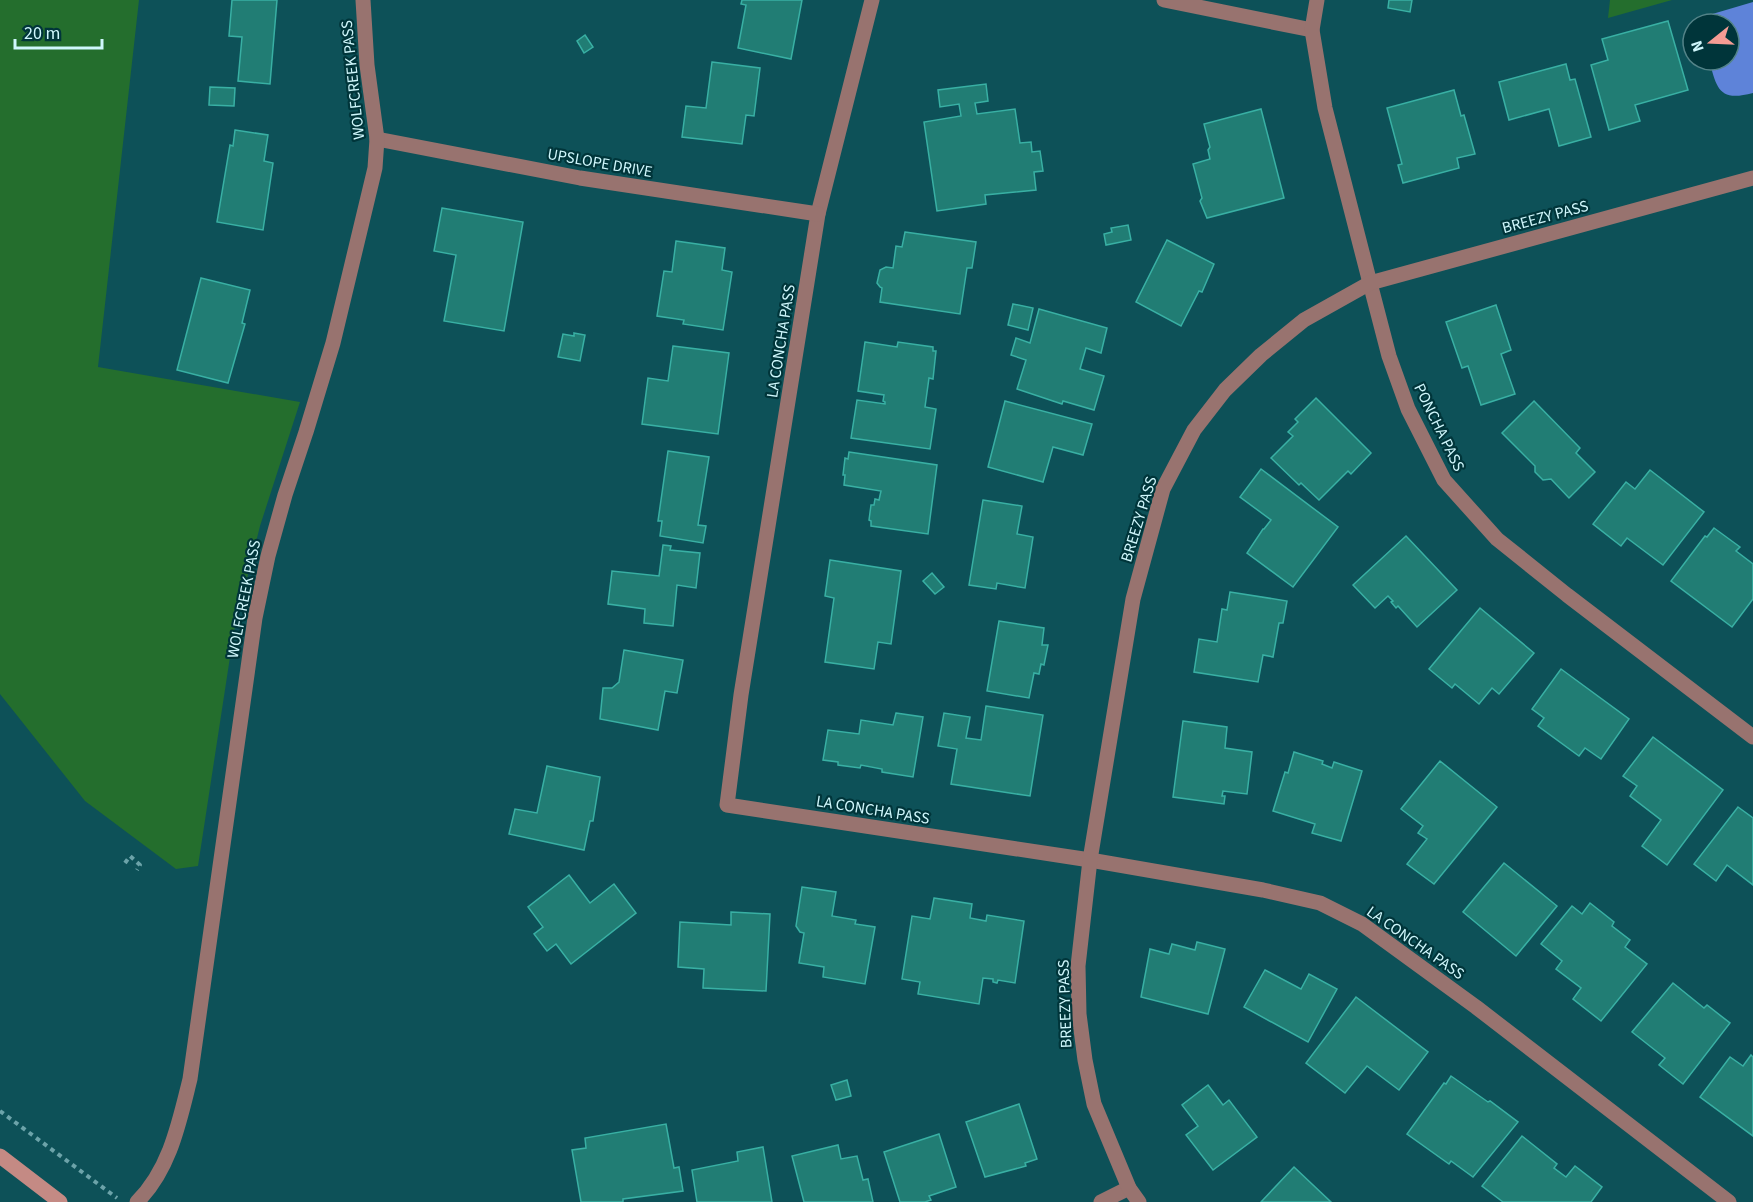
<svg xmlns="http://www.w3.org/2000/svg" width="1753" height="1202" font-family="'Source Sans 3',sans-serif">
<rect width="100%" height="100%" fill="#0d5158"/>
<g fill="#246e2d">
<polygon points="0,0 139,0 98,367 300,402 260,526 234,631 198,866 176,869 85,801 0,694"/>
<polygon points="1610,0 1672,0 1608,18"/>
</g>
<path fill="#5e83d9" d="M1753,2V93C1719,102 1717,89 1709,60H1729V24L1701,23L1709,15Z"/>
<g fill="#217d74" stroke="#39b0a4" stroke-width="1.5">
<polygon points="232,0 277,0 270,84 238,81 242,37 229,36"/>
<polygon points="742,0 802,0 791,59 738,48 746,5 741,4"/>
<polygon points="1389,0 1412,0 1410,12 1388,8"/>
<polygon points="1668,21 1688,90 1635,105 1640,121 1609,130 1591,65 1608,60 1602,39"/>
<polygon points="585,35 593,47 584,53 577,41"/>
<polygon points="712,62 760,68 754,116 746,115 742,144 682,137 686,106 706,108"/>
<polygon points="1566,64 1570,80 1575,79 1591,137 1559,146 1549,109 1509,120 1499,82"/>
<polygon points="986,84 988,101 975,103 977,114 1015,109 1020,143 1031,142 1032,152 1040,151 1043,171 1034,172 1036,190 985,195 986,204 937,211 924,122 961,116 959,104 940,107 938,90"/>
<polygon points="210,87 235,88 234,106 209,105"/>
<polygon points="1454,90 1461,116 1464,115 1475,154 1457,158 1459,168 1403,183 1398,165 1402,164 1387,108"/>
<polygon points="1261,109 1284,198 1207,218 1200,201 1202,198 1193,164 1210,159 1208,150 1210,147 1204,124"/>
<polygon points="235,130 268,135 264,161 273,163 263,230 217,222 230,145 233,146"/>
<polygon points="442,208 523,222 504,331 444,321 456,255 434,251"/>
<polygon points="1128,225 1131,240 1106,245 1104,234 1112,232 1111,228"/>
<polygon points="905,232 976,242 972,268 967,268 960,314 880,302 882,288 880,287 877,283 880,270 886,267 893,268 896,246 902,247"/>
<polygon points="1167,240 1214,264 1202,292 1199,291 1181,326 1136,302"/>
<polygon points="676,241 725,248 722,270 732,272 723,330 683,324 684,320 657,316 664,271 672,272"/>
<polygon points="201,278 250,290 242,323 245,324 228,383 177,370"/>
<polygon points="1013,304 1033,308 1028,330 1008,325"/>
<polygon points="1496,305 1511,350 1501,354 1515,394 1481,405 1468,366 1462,368 1446,322"/>
<polygon points="1039,309 1107,328 1101,353 1086,348 1080,369 1104,376 1094,410 1063,401 1062,404 1017,389 1026,360 1011,355 1016,338 1030,343"/>
<polygon points="574,333 585,335 580,361 558,357 563,334 574,336"/>
<polygon points="865,342 897,347 898,342 933,347 933,351 936,351 933,379 929,378 925,407 936,409 930,449 851,438 857,400 885,404 885,402 883,401 884,395 858,391"/>
<polygon points="673,346 729,353 718,434 642,424 648,378 668,381"/>
<polygon points="1316,398 1371,453 1351,474 1348,471 1319,500 1301,483 1299,485 1271,458 1293,436 1288,432 1298,422 1295,419"/>
<polygon points="1005,401 1092,424 1083,455 1053,447 1043,482 988,467"/>
<polygon points="1534,401 1580,448 1576,453 1595,472 1569,498 1551,479 1543,480 1535,472 1535,466 1502,433"/>
<polygon points="668,451 709,457 698,525 706,526 703,543 660,536 662,521 658,521"/>
<polygon points="849,452 937,465 928,534 871,526 871,521 869,520 871,505 874,505 875,499 879,500 881,491 844,485 845,475 843,475 845,458 848,459"/>
<polygon points="1261,469 1338,527 1293,587 1247,553 1263,529 1264,529 1271,520 1240,497"/>
<polygon points="1650,470 1704,512 1663,565 1627,538 1621,546 1593,524 1626,482 1635,489"/>
<polygon points="983,500 1022,506 1017,534 1033,537 1025,588 997,583 996,589 969,585"/>
<polygon points="1714,528 1740,547 1736,551 1753,564 1753,599 1732,627 1671,581 1705,536 1707,537"/>
<polygon points="1406,536 1457,590 1417,627 1398,606 1396,608 1391,602 1393,601 1388,596 1375,608 1353,585"/>
<polygon points="663,545 671,546 670,550 700,553 696,588 677,585 673,626 644,623 645,609 608,604 612,571 659,576"/>
<polygon points="830,560 901,571 891,644 878,642 874,669 825,662 834,598 825,596"/>
<polygon points="932,573 944,587 935,594 923,581"/>
<polygon points="1230,592 1287,601 1283,623 1279,623 1273,657 1263,655 1258,682 1194,672 1199,639 1217,642 1222,609 1227,610"/>
<polygon points="1480,608 1534,653 1499,694 1492,688 1479,704 1455,684 1452,688 1429,669"/>
<polygon points="999,621 1044,628 1042,645 1048,645 1044,665 1041,664 1039,674 1034,673 1029,698 987,691"/>
<polygon points="624,650 683,660 677,693 665,691 658,730 600,719 603,688 612,688 619,682"/>
<polygon points="1561,669 1629,719 1601,759 1585,748 1579,756 1538,726 1544,718 1532,709"/>
<polygon points="986,706 1043,715 1030,796 951,784 957,749 938,746 944,713 970,717 966,738 981,740"/>
<polygon points="896,713 923,717 913,777 882,772 882,769 861,765 860,768 838,765 838,762 823,760 828,730 859,734 861,720 893,725"/>
<polygon points="1183,721 1227,727 1225,748 1252,752 1247,794 1223,791 1222,796 1225,796 1224,804 1173,797"/>
<polygon points="1653,737 1723,790 1667,865 1642,846 1661,820 1630,796 1637,786 1623,776"/>
<polygon points="1294,752 1323,761 1322,764 1332,768 1334,762 1362,771 1341,841 1312,833 1315,824 1273,811 1285,772 1288,773"/>
<polygon points="1440,761 1497,807 1434,884 1407,864 1427,839 1418,833 1423,826 1401,809"/>
<polygon points="547,766 600,777 593,821 590,821 584,850 509,834 515,809 537,813"/>
<polygon points="1738,807 1753,818 1753,885 1727,865 1716,881 1694,864"/>
<polygon points="1504,863 1557,906 1516,956 1463,912"/>
<polygon points="569,875 590,903 614,884 636,913 571,964 556,944 547,951 534,934 543,927 528,907"/>
<polygon points="802,887 836,892 832,916 856,920 855,924 875,927 865,984 823,977 824,967 799,963 804,933 800,932 796,926"/>
<polygon points="934,898 972,904 970,918 986,921 987,915 1024,921 1015,983 998,980 997,983 993,982 993,979 983,978 979,1004 918,994 920,982 902,979 912,916 930,919"/>
<polygon points="1590,903 1614,922 1612,926 1630,940 1625,947 1647,964 1601,1021 1573,999 1581,988 1556,969 1562,961 1541,944 1572,906 1582,914"/>
<polygon points="731,912 770,914 766,991 703,988 704,969 678,967 680,922 731,925"/>
<polygon points="1197,942 1225,949 1208,1014 1141,997 1150,949 1169,954 1172,944 1195,950"/>
<polygon points="1265,970 1299,988 1301,989 1309,974 1337,989 1308,1042 1244,1007"/>
<polygon points="1673,983 1704,1008 1707,1005 1730,1023 1683,1084 1659,1065 1665,1058 1632,1032"/>
<polygon points="1356,997 1428,1052 1399,1090 1367,1066 1345,1093 1306,1063"/>
<polygon points="1751,1055 1753,1057 1753,1136 1700,1097 1730,1057 1743,1066"/>
<polygon points="1451,1076 1488,1102 1490,1101 1518,1122 1473,1177 1451,1161 1449,1164 1407,1134 1444,1083 1446,1084"/>
<polygon points="847,1080 851,1096 836,1100 831,1085"/>
<polygon points="1208,1085 1223,1105 1229,1100 1257,1137 1213,1170 1186,1135 1198,1126 1182,1105"/>
<polygon points="1019,1104 1037,1159 1025,1163 1026,1166 985,1177 966,1122"/>
<polygon points="666,1124 674,1168 679,1167 683,1191 623,1199 623,1202 581,1202 572,1150 586,1148 585,1138"/>
<polygon points="939,1134 956,1187 929,1196 931,1200 925,1202 900,1202 884,1152"/>
<polygon points="1522,1136 1557,1164 1554,1168 1566,1177 1575,1166 1602,1187 1591,1202 1503,1202 1482,1186"/>
<polygon points="838,1145 841,1159 857,1156 863,1180 868,1179 873,1202 804,1202 792,1156"/>
<polygon points="763,1147 772,1202 697,1202 692,1170 738,1161 737,1152"/>
<polygon points="1294,1167 1331,1202 1261,1202"/>
</g>
<g fill="none" stroke-linecap="round" stroke-linejoin="round">
<g stroke="#6ca3a9" stroke-width="4" stroke-dasharray="4.5 4.5" stroke-linecap="butt">
<polyline points="125,863 130,856 140,865 137,870"/>
<polyline points="0,1111 117,1198"/>
</g>
<g stroke="#98736f" stroke-width="15">
<polyline points="872,0 818,214 741,695 727,805 1090,860 1263,890 1320,903 1362,924 1476,1007 1729,1202"/>
<polyline points="1164,0 1312,30"/>
<polyline points="1317,0 1312,30 1325,108 1370,283 1389,356 1408,409 1444,480 1497,539 1567,595 1753,737"/>
<polyline points="377,139 580,178 818,214"/>
<path d="M137,1202C170,1169 179,1123 190,1079L255,618L268,556L285,495L306,432L333,343L375,168L377,139L367,65L363,0"/>
<polyline points="1101,1202 1129,1188"/>
<polyline points="1139,1202 1129,1188 1094,1104 1085,1060 1079,1014 1078,966 1090,860 1133,599 1163,489 1194,430 1225,390 1261,355 1304,320 1370,283 1753,178"/>
</g>
<polyline stroke="#c48a84" stroke-width="15" points="0,1156 60,1202"/>
</g>
<g text-anchor="middle" stroke-width="4.5" stroke-linejoin="round" paint-order="stroke">
<g font-size="16" fill="#cff7fc" stroke="#00353a">
<text transform="translate(352 80) rotate(-96)" y="6">WOLFCREEK PASS</text>
<text transform="translate(600 162) rotate(10)" y="6">UPSLOPE DRIVE</text>
<text transform="translate(1545 216) rotate(-15)" y="6">BREEZY PASS</text>
<text transform="translate(780 341) rotate(-81)" y="6">LA CONCHA PASS</text>
<text transform="translate(1440 427) rotate(64)" y="6">PONCHA PASS</text>
<text transform="translate(1138 519) rotate(-73)" y="6">BREEZY PASS</text>
<text transform="translate(243 599) rotate(-79)" y="6">WOLFCREEK PASS</text>
<text transform="translate(873 809) rotate(9)" y="6">LA CONCHA PASS</text>
<text transform="translate(1416 942) rotate(35)" y="6">LA CONCHA PASS</text>
<text transform="translate(1064 1004) rotate(-92)" y="6">BREEZY PASS</text>
</g>
</g>
<g transform="translate(1711 42) rotate(252)"><circle r="28" fill="#00353a" stroke="#538388" stroke-width="1.5"/>
<path d="M0-4.5L10 22L0 15L-10 22Z" fill="#f59c94"/>
<text y="-9" font-size="16" font-weight="bold" text-anchor="middle" fill="#cff7fc">N</text>
</g>
<path d="M15 39v9h87v-9" fill="none" stroke="#cff7fc" stroke-width="3"/>
<text x="24" y="39" font-size="18" fill="#cff7fc" stroke="#00353a" stroke-width="4.5" paint-order="stroke">20 m</text>
</svg>
